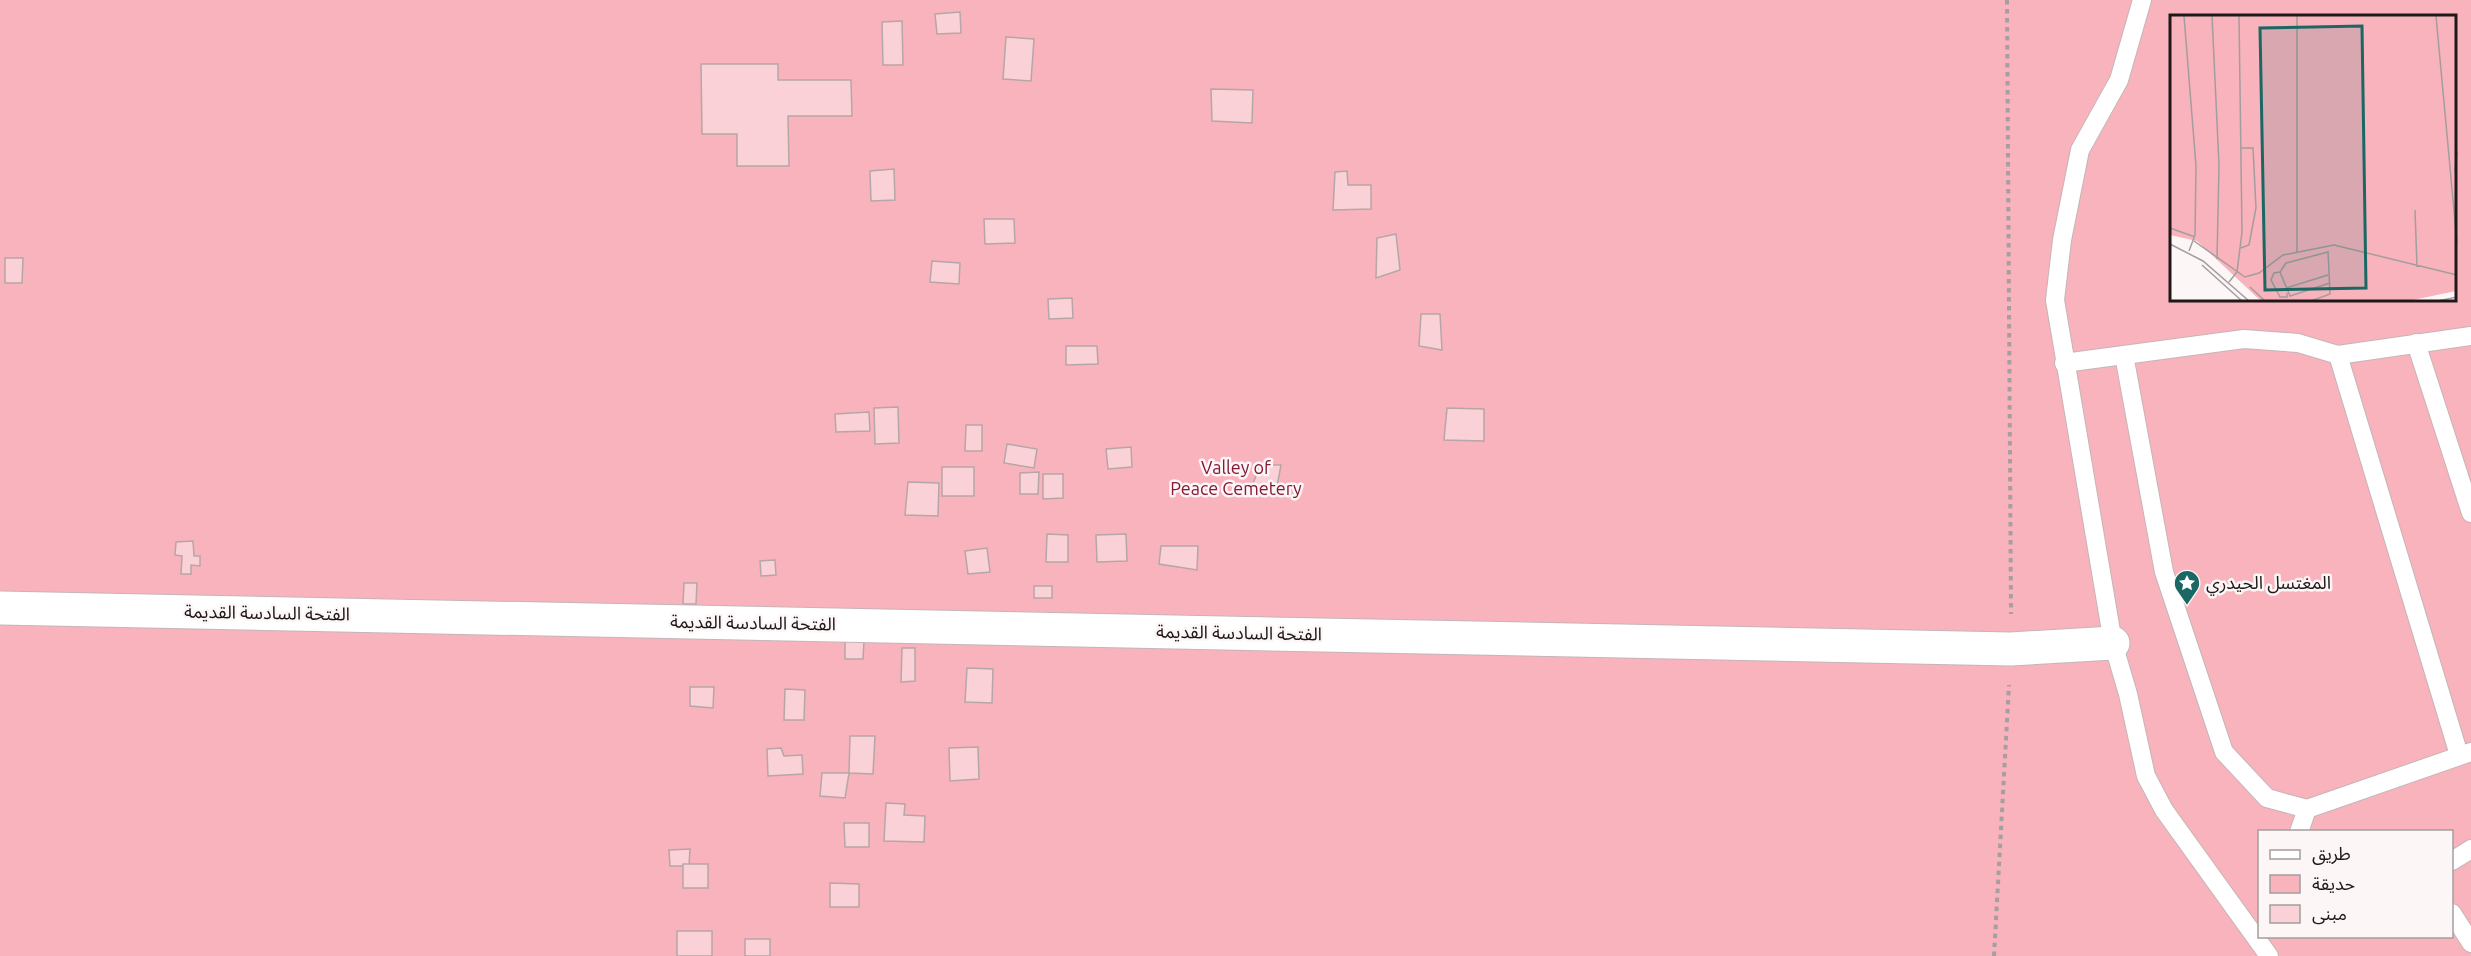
<svg xmlns="http://www.w3.org/2000/svg" width="2471" height="956" font-family="Ubuntu,'Noto Sans Arabic',sans-serif">
<rect width="100%" height="100%" fill="#fdf6f7"/>
<path fill="#f9b3bc" fill-rule="evenodd" d="M0,0H2471V956H0ZM2171,16H2454V300H2171ZM2260,832H2452V936H2260Z"/>
<g fill="#fad1d6" stroke="#b6a6a7" stroke-width="1.5">
<polygon points="960,12 961,33 937,34 935,14"/>
<polygon points="902,21 903,65 883,65 882,22"/>
<polygon points="1006,37 1034,39 1031,81 1003,79"/>
<polygon points="701,64 778,64 778,80 851,80 852,116 788,116 789,166 737,166 737,134 702,134"/>
<polygon points="1211,89 1253,90 1252,123 1212,121"/>
<polygon points="894,169 895,200 871,201 870,171"/>
<polygon points="1347,171 1348,185 1371,185 1371,209 1333,210 1335,172"/>
<polygon points="984,219 1014,219 1015,243 985,244"/>
<polygon points="1396,234 1400,270 1376,278 1377,238"/>
<polygon points="5,258 23,258 22,283 5,283"/>
<polygon points="932,261 960,263 959,284 930,282"/>
<polygon points="1072,298 1073,318 1049,319 1048,299"/>
<polygon points="1421,314 1440,314 1442,350 1419,346"/>
<polygon points="1066,346 1097,346 1098,364 1066,365"/>
<polygon points="898,407 899,443 875,444 874,408"/>
<polygon points="1447,408 1484,409 1484,441 1444,440"/>
<polygon points="869,412 870,431 836,432 835,414"/>
<polygon points="966,425 982,425 982,451 965,451"/>
<polygon points="1007,444 1037,449 1034,468 1004,463"/>
<polygon points="1131,447 1132,467 1108,469 1106,449"/>
<polygon points="1260,465 1281,465 1275,497 1251,489"/>
<rect x="942" y="467" width="32" height="29"/>
<polygon points="1039,472 1038,494 1020,494 1020,473"/>
<polygon points="1043,474 1063,474 1063,498 1043,499"/>
<polygon points="908,482 939,483 938,516 905,515"/>
<polygon points="1047,534 1068,535 1068,562 1046,562"/>
<polygon points="1126,534 1127,561 1097,562 1096,535"/>
<polygon points="193,541 194,556 200,556 200,566 191,565 191,574 181,574 182,556 175,555 176,542"/>
<polygon points="1161,546 1198,546 1197,570 1159,564"/>
<polygon points="987,548 990,572 968,574 965,551"/>
<polygon points="775,560 776,575 761,576 760,561"/>
<polygon points="684,583 697,583 696,604 683,604"/>
<rect x="1034" y="586" width="18" height="12"/>
<polygon points="845,641 864,641 863,659 845,659"/>
<polygon points="902,648 915,648 915,681 901,682"/>
<polygon points="967,668 993,669 992,703 965,702"/>
<polygon points="690,687 714,687 713,708 690,706"/>
<polygon points="785,689 805,690 804,720 784,720"/>
<polygon points="850,736 875,736 873,774 849,773"/>
<polygon points="978,747 979,779 950,781 949,748"/>
<polygon points="781,748 784,756 802,755 803,774 768,776 767,749"/>
<polygon points="822,773 849,773 845,798 820,796"/>
<polygon points="886,803 905,804 904,815 925,816 924,842 884,841"/>
<polygon points="844,823 869,823 869,847 845,847"/>
<polygon points="690,849 689,866 670,866 669,850"/>
<rect x="683" y="864" width="25" height="24"/>
<polygon points="830,883 859,884 859,907 830,907"/>
<rect x="677" y="931" width="35" height="25"/>
<rect x="745" y="939" width="25" height="17"/>
</g>
<g fill="none" stroke-linecap="round" stroke-linejoin="round">
<g stroke="#c5b5b7" stroke-width="20">
<g id="lane">
<polyline points="2142,0 2119,80 2080,150 2062,240 2055,300 2113,643 2128,694 2146,776 2164,810 2269,956"/>
<polyline points="2416,343 2471,513"/>
<polyline points="2124,355 2164,572 2224,752 2267,798 2307,809 2471,752"/>
<polyline points="2338,355 2459,755"/>
<polyline points="2064,363 2244,339 2298,343 2338,355 2471,336"/>
<polyline points="2299,832 2307,809"/>
<polyline points="2452,861 2471,849"/>
<polyline points="2452,913 2471,943"/>
</g>
</g>
<g stroke="#c5b5b7" stroke-width="35">
<polyline id="street" points="0,608 2011,649 2113,643"/>
</g>
<g stroke="#a69fa0" stroke-width="4" stroke-dasharray="4.5 4.5" stroke-linecap="butt">
<polyline points="2007,0 2011,614"/>
<polyline points="1994,956 2009,685"/>
</g>
<use href="#lane" stroke="#fff" stroke-width="18"/>
<use href="#street" stroke="#fff" stroke-width="33"/>
</g>
<defs>
<g id="sight-pin" transform="scale(1.35)"><path d="M0 17L-7.5 6A9.5 9.5 0 1 1 7.5 6Z" fill="#1b6764" stroke="#fdf6f7"/><path d="M0-6L1.8-2.2L6-1.7L2.9 1.2L3.7 5.4L0 3.3L-3.7 5.4L-2.9 1.2L-6-1.7L-1.8-2.2Z" fill="#fff"/></g>
</defs>
<g fill-rule="evenodd">
<use href="#sight-pin" x="2187" y="583"/>
</g>
<g text-anchor="middle" stroke-width="5" stroke-linejoin="round" paint-order="stroke">
<g font-size="18" fill="#861737" stroke="#fdf6f7">
<text x="1236" y="474">Valley of<tspan x="1236" dy="21">Peace Cemetery</tspan></text>
</g>
<g font-size="18" fill="#1e1819" stroke="#fdf6f7" text-anchor="start">
<text x="2206" y="589">المغتسل الحيدري</text>
</g>
<g font-size="18" fill="#1e1819" stroke="#fdf6f7">
<text transform="translate(267 613) rotate(1)" y="6">الفتحة السادسة القديمة</text>
<text transform="translate(753 623) rotate(1)" y="6">الفتحة السادسة القديمة</text>
<text transform="translate(1239 633) rotate(1)" y="6">الفتحة السادسة القديمة</text>
</g>
</g>
<g transform="translate(2170 15)">
<rect width="286" height="286" fill="#fdf6f7"/>
<path d="M0,1H286V276L238,286H91L27,226L0,220Z" fill="#f9b3bc"/>
<path fill="none" stroke="#a49d9e" stroke-width="1.5" d="M14,1L26,151L25,220L19,236M42,1L49,150L47,244M127,1V237M266,1L287,228M71,133H83L86,193L79,230L71,233M285,156L287,137M245,195L247,252M0,213L25,222M24,226L75,262L89,258L113,240L164,230L287,260M0,229L33,246L79,286M158,237L116,248L110,257L120,281L160,268M32,250L72,286M110,257L104,258L101,265L110,282H117V278M59,267L67,257L72,217L69,1M80,272L94,285M116,273L158,260M141,286L160,279L158,236M268,286L287,282"/>
<path fill="#1b6764" fill-opacity="0.15" stroke="#1b6764" stroke-width="3" d="M192,11L196,273L95,275L90,13Z"/>
<rect width="286" height="286" fill="none" stroke="#1e1819" stroke-width="3"/>
</g>
<rect x="2258" y="830" width="195" height="108" fill="#fdf6f7" stroke="#a49d9e" stroke-width="1.5"/>
<rect x="2270" y="850" width="30" height="9" fill="#ffffff" stroke="#a49d9e" stroke-width="1.5"/>
<text x="2312" y="860" font-size="18" fill="#1e1819">طريق</text>
<rect x="2270" y="875" width="30" height="18" fill="#f9b3bc" stroke="#a49d9e" stroke-width="1.5"/>
<text x="2312" y="890" font-size="18" fill="#1e1819">حديقة</text>
<rect x="2270" y="905" width="30" height="18" fill="#fad1d6" stroke="#a49d9e" stroke-width="1.5"/>
<text x="2312" y="920" font-size="18" fill="#1e1819">مبنى</text>
</svg>
